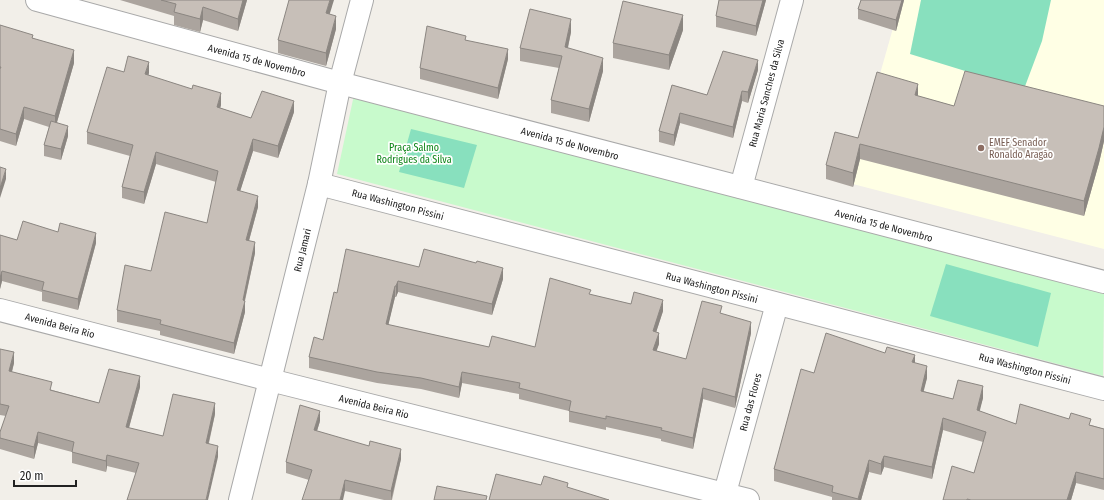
<svg xmlns="http://www.w3.org/2000/svg" width="1104" height="500" font-family="'Fira Sans Condensed',sans-serif">
<rect width="100%" height="100%" fill="#f2efe9"/>
<polygon fill="#ffffe5" points="901,0 1104,0 1104,249 849,183"/>
<polygon fill="#c8facc" points="354,95 1104,294 1103,376 337,174"/>
<g fill="#88e0be">
<polygon points="921,0 1051,0 1042,41 1024,89 910,54"/>
<polygon points="411,129 477,145 464,188 399,172"/>
<polygon points="946,264 1051,293 1038,347 930,316"/>
</g>
<g fill="none" stroke-linecap="round" stroke-linejoin="round">
<g stroke="#a9a9a9" stroke-width="24">
<g id="street">
<polyline points="37,0 340,83 1104,282"/>
<polyline points="319,184 1104,389"/>
<polyline points="741,187 792,0"/>
<polyline points="0,310 270,380 748,500"/>
<polyline points="240,500 319,184 340,83 362,0"/>
<polyline points="723,500 777,304"/>
</g>
</g>
<use href="#street" stroke="#fff" stroke-width="22"/>
</g>
<g fill="#aba49e">
<polygon points="120,0 247,0 238,31 203,20 200,32 174,25 174,16"/>
<polygon points="719,0 766,0 756,36 716,27 716,16"/>
<polygon points="861,0 904,0 896,31 858,19 858,9"/>
<polygon points="330,14 336,29 326,66 278,53 278,40"/>
<polygon points="0,25 33,38 74,63 57,122 68,136 61,160 44,156 44,145 49,127 24,119 16,146 0,141"/>
<polygon points="683,30 669,70 613,58 613,43"/>
<polygon points="571,32 568,48 603,71 589,122 551,113 551,100 559,68 520,61 520,48"/>
<polygon points="466,40 508,59 498,99 420,79 420,68"/>
<polygon points="758,70 748,103 742,101 733,138 680,123 674,146 659,142 659,131 672,85 707,95"/>
<polygon points="149,73 148,76 221,105 220,108 251,118 294,112 278,158 253,151 240,191 258,207 249,241 255,253 245,301 245,312 234,354 160,335 160,331 117,322 117,310 151,271 207,223 216,182 156,164 144,204 122,198 122,187 130,156 87,144 87,132"/>
<polygon points="918,96 954,106 1104,106 1104,141 1099,163 1084,216 860,159 853,187 826,179 826,165 858,138"/>
<polygon points="0,235 17,240 96,243 78,310 42,301 42,292 2,281 0,289"/>
<polygon points="419,267 503,279 492,315 398,292 396,297 395,297 388,325 489,347 535,347 591,295 631,304 663,311 656,332 659,344 656,351 686,359 722,314 751,333 735,408 703,399 693,449 661,441 661,439 606,427 606,430 569,422 569,411 519,399 519,394 462,383 459,398 421,389 377,383 309,368 309,357 323,340 337,293"/>
<polygon points="0,349 14,363 12,372 52,390 99,403 140,387 129,428 163,436 215,414 209,443 218,457 136,473 107,466 106,472 72,463 72,452 38,443 34,459 0,449 0,432 6,416 0,415"/>
<polygon points="915,363 927,378 923,391 953,399 983,398 979,411 1016,424 1091,425 1104,429 1104,490 1076,483 1071,500 943,500 974,473 983,442 943,430 932,479 884,467 881,475 869,472 861,500 832,500 832,497 774,481 774,469 814,373"/>
<polygon points="320,421 317,431 401,459 392,500 384,500 345,491 286,473 286,462"/>
</g>
<g fill="#8b8681">
<polygon points="243,0 247,0 238,31 238,19"/>
<polygon points="330,0 334,0 326,26 326,13"/>
<polygon points="763,0 766,0 756,36 756,26"/>
<polygon points="902,0 904,0 896,31 896,20"/>
<polygon points="203,7 203,20 200,32 200,19"/>
<polygon points="683,15 683,30 669,70 669,55"/>
<polygon points="336,16 336,29 326,66 326,53"/>
<polygon points="571,19 571,32 565,60 565,47"/>
<polygon points="508,49 508,59 498,99 498,88"/>
<polygon points="74,50 74,63 55,129 55,116"/>
<polygon points="603,58 603,71 589,122 589,109"/>
<polygon points="758,60 758,70 748,103 748,92"/>
<polygon points="149,62 149,73 145,86 145,74"/>
<polygon points="918,84 918,98 915,95"/>
<polygon points="742,91 742,101 733,138 733,127"/>
<polygon points="221,93 221,105 217,119 217,107"/>
<polygon points="294,101 294,112 278,158 278,146"/>
<polygon points="24,107 24,119 16,146 16,134"/>
<polygon points="680,113 680,123 674,146 674,135"/>
<polygon points="68,126 68,136 61,160 61,149"/>
<polygon points="1104,127 1104,141 1099,163 1084,216 1084,201"/>
<polygon points="253,139 253,151 237,201 237,190"/>
<polygon points="860,144 860,159 853,187 853,173"/>
<polygon points="156,152 156,164 144,204 144,192"/>
<polygon points="6,169 6,179 0,198 0,188"/>
<polygon points="258,196 258,207 246,251 246,240"/>
<polygon points="96,233 96,243 78,310 78,299"/>
<polygon points="255,242 255,253 243,308 245,301 245,312 234,354 234,343"/>
<polygon points="503,268 503,279 492,315 492,304"/>
<polygon points="2,271 2,281 0,289 0,278"/>
<polygon points="398,281 398,292 396,297 396,286"/>
<polygon points="395,286 395,297 386,335 386,324"/>
<polygon points="663,300 663,311 653,342 653,331"/>
<polygon points="751,322 751,333 735,408 735,397"/>
<polygon points="659,333 659,344 653,361 653,350"/>
<polygon points="14,352 14,363 9,382 9,371"/>
<polygon points="915,355 915,366 912,362"/>
<polygon points="927,366 927,378 921,402 921,391"/>
<polygon points="462,372 462,383 459,398 459,387"/>
<polygon points="140,376 140,387 126,438 126,427"/>
<polygon points="983,386 983,398 977,422 977,410"/>
<polygon points="703,388 703,399 693,449 693,438"/>
<polygon points="215,403 215,414 206,454 206,443"/>
<polygon points="320,411 320,421 314,440 314,430"/>
<polygon points="943,418 943,430 932,479 932,467"/>
<polygon points="38,432 38,443 34,459 34,447"/>
<polygon points="218,446 218,457 208,500 206,500"/>
<polygon points="401,449 401,459 391,500 391,491"/>
<polygon points="107,455 107,466 106,472 106,461"/>
<polygon points="884,456 884,467 881,475 881,464"/>
<polygon points="869,460 869,472 861,500 858,500"/>
<polygon points="1076,472 1076,483 1071,500 1067,500"/>
<polygon points="345,480 345,491 343,500 340,500"/>
</g>
<g fill="#c7bfb8" stroke="#8b8681">
<polygon points="161,0 243,0 238,19 203,7 200,19 174,12 176,4"/>
<polygon points="289,0 330,0 326,13 336,16 326,53 278,40"/>
<polygon points="719,0 763,0 756,26 716,16"/>
<polygon points="861,0 902,0 896,20 858,9"/>
<polygon points="623,1 683,15 669,55 613,43"/>
<polygon points="530,9 571,19 565,47 603,58 589,109 551,100 562,56 520,48"/>
<polygon points="0,25 33,35 32,38 74,50 55,116 24,107 16,134 0,129 0,69 1,67 0,67"/>
<polygon points="427,26 466,36 465,40 508,49 498,88 420,68"/>
<polygon points="723,51 758,60 748,92 742,91 733,127 680,113 674,135 659,131 672,85 707,95"/>
<polygon points="128,56 149,62 145,74 192,89 193,85 221,93 217,107 251,118 262,91 294,101 278,146 253,139 237,190 258,196 246,240 255,242 243,300 245,301 234,343 160,324 161,320 117,310 125,265 151,271 165,212 207,223 218,171 156,152 144,192 122,187 133,145 87,132 107,67 124,72"/>
<polygon points="965,71 1104,106 1104,127 1099,148 1084,201 860,144 853,173 826,165 835,132 858,138 877,72 918,84 915,95 954,106"/>
<polygon points="51,121 68,126 61,149 44,145"/>
<polygon points="0,167 6,169 0,188"/>
<polygon points="23,221 58,232 60,223 96,233 78,299 42,290 44,282 2,271 0,278 0,235 17,240"/>
<polygon points="346,249 419,267 424,249 476,263 477,261 503,268 492,304 398,281 396,286 395,286 386,324 489,347 492,336 535,347 550,278 591,290 589,294 631,304 634,292 663,300 653,331 659,333 653,350 686,359 702,301 722,306 720,313 751,322 735,397 703,388 693,438 661,430 662,428 606,416 606,419 569,411 571,401 519,388 520,383 462,372 459,387 421,378 377,372 309,357 314,337 323,340 334,292 337,293"/>
<polygon points="826,333 885,353 887,347 915,355 912,362 927,366 921,391 953,399 958,380 983,386 977,410 1016,424 1020,404 1069,419 1071,413 1091,419 1089,425 1104,429 1104,479 1076,472 1067,500 971,500 967,499 967,500 943,500 952,466 974,473 986,432 943,418 932,467 884,456 881,464 869,460 858,499 832,492 833,486 774,469 801,369 814,373"/>
<polygon points="0,349 14,352 9,371 52,382 50,390 99,403 109,369 140,376 126,427 163,436 173,394 215,403 206,443 218,446 206,500 127,500 139,463 107,455 106,461 72,452 74,442 38,432 34,447 0,438 0,432 9,406 0,404"/>
<polygon points="300,405 320,411 314,430 369,446 370,441 401,449 391,491 345,480 340,500 302,500 312,470 286,462"/>
<polygon points="496,474 541,485 544,476 568,483 567,487 609,500 489,500"/>
<polygon points="437,486 487,496 486,500 434,500"/>
</g>
<circle fill="#8d6e63" stroke="#fff" stroke-width="1.5" cx="981" cy="148" r="4"/>
<g text-anchor="middle" stroke-width="3.5" stroke-linejoin="round" paint-order="stroke">
<g font-size="10" fill="#222" stroke="#fff">
<text transform="translate(257 60) rotate(15)" y="4">Avenida 15 de Novembro</text>
<text transform="translate(766 93) rotate(-75)" y="4">Rua Maria Sanches da Silva</text>
<text transform="translate(570 143) rotate(15)" y="4">Avenida 15 de Novembro</text>
<text transform="translate(398 204) rotate(15)" y="4">Rua Washington Pissini</text>
<text transform="translate(884 225) rotate(15)" y="4">Avenida 15 de Novembro</text>
<text transform="translate(302 250) rotate(-76)" y="4">Rua Jamari</text>
<text transform="translate(712 287) rotate(15)" y="4">Rua Washington Pissini</text>
<text transform="translate(60 325) rotate(15)" y="4">Avenida Beira Rio</text>
<text transform="translate(1025 368) rotate(15)" y="4">Rua Washington Pissini</text>
<text transform="translate(750 402) rotate(-75)" y="4">Rua das Flores</text>
<text transform="translate(374 406) rotate(14)" y="4">Avenida Beira Rio</text>
</g>
<g font-size="10" fill="#785e54" stroke="#fff" text-anchor="start">
<text x="989" y="146">EMEF Senador<tspan x="989" dy="12">Ronaldo Aragão</tspan></text>
</g>
<g font-size="10" fill="#0c8416" stroke="#fff">
<text x="414" y="151">Praça Salmo<tspan x="414" dy="12">Rodrigues da Silva</tspan></text>
</g>
</g>
<path d="M14 480v6h62v-6" fill="none" stroke="#222222" stroke-width="2"/>
<text x="20" y="480" font-size="12" fill="#222222" stroke="#ffffff" stroke-width="3" paint-order="stroke">20 m</text>
</svg>
